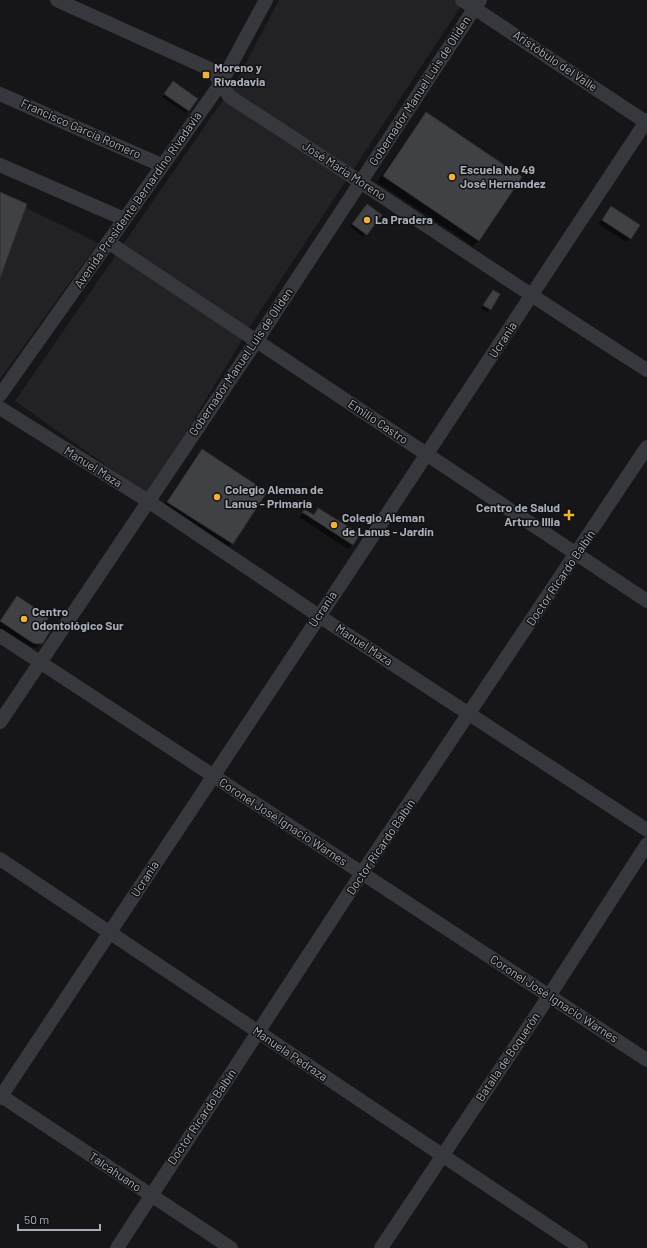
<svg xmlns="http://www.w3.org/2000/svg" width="647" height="1248" font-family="Barlow,sans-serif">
<rect width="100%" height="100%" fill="#161618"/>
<g fill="#222225">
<polygon points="279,0 465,0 251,325 148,495 15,401 238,78"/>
<polygon points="0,195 98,243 0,379"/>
</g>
<g fill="#0007">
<polygon points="171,85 196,99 185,113 162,97"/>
<polygon points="426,114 479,240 473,246 377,182 420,120"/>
<polygon points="611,207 630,238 626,242 598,224"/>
<polygon points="364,208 380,215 363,237 350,227"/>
<polygon points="491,294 490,309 487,312 481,308"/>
<polygon points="202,450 266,492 232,544 226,550 162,508 196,456"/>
<polygon points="319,509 353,544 348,549 299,517 306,511 313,516"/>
<polygon points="17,597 41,626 42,642 37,647 33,648 0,628 0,620"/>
</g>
<g fill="#404145" stroke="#303034">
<polygon points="173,81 198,99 189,111 164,94"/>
<polygon points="426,112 522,177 479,241 383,176"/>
<polygon points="0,192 27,204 0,278"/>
<polygon points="367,204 382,215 367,235 352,224"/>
<polygon points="611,206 640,225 631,239 602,220"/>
<polygon points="493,290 500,294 491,310 483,305"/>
<polygon points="202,449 267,492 233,544 167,502"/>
<polygon points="318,508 360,534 353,545 302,512 305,510 314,515"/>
<polygon points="17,596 49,617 43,626 50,631 43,643 38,644 33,643 0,621"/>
</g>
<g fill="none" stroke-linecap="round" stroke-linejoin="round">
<g stroke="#37383d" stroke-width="14">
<path d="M57,0L212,70L230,97L241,104C377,192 511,283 647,370"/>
<polyline points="462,0 647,123"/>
<polyline points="0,94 161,165"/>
<polyline points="0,165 124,219"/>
<polyline points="108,242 647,601"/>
<polyline points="0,395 221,83 266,0"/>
<polyline points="0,408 148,501 319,616 647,830"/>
<polyline points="0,636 647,1060"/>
<polyline points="0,722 257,340 480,0"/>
<polyline points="0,859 581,1248"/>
<polyline points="0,1095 231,1248"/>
<path d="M0,1098C215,772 433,447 647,120"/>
<polyline points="117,1248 362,873 647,447"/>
<polyline points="381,1248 549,996 647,844"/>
</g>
</g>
<g fill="#f2b134" stroke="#111113" stroke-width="1.5">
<rect x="202" y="71" width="8" height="8" rx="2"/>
<circle cx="452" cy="177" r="4"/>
<circle cx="367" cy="220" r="4"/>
<circle cx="217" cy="497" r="4"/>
<path d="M567 509h4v4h4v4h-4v4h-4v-4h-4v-4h4z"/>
<circle cx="334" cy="525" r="4"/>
<circle cx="24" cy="619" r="4"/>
</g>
<g text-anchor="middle" stroke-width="3" stroke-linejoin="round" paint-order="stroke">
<g font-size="12" fill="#a8adb8" stroke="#111113">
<text transform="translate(555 61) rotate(34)" y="4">Aristóbulo del Valle</text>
<text transform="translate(420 91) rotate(-57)" y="4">Gobernador Manuel Luis de Oliden</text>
<text transform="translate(81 129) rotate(24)" y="4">Francisco García Romero</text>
<text transform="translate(344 171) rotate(33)" y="4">José María Moreno</text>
<text transform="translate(138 200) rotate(-55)" y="4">Avenida Presidente Bernardino Rivadavia</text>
<text transform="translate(503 340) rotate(-57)" y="4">Ucrania</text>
<text transform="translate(241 362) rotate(-56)" y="4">Gobernador Manuel Luis de Oliden</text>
<text transform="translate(378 422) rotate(34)" y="4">Emilio Castro</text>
<text transform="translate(93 467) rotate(32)" y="4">Manuel Maza</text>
<text transform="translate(561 578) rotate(-56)" y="4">Doctor Ricardo Balbín</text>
<text transform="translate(323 609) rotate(-56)" y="4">Ucrania</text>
<text transform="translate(364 645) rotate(33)" y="4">Manuel Maza</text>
<text transform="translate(283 822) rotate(33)" y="4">Coronel José Ignacio Warnes</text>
<text transform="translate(381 847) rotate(-56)" y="4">Doctor Ricardo Balbín</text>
<text transform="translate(145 879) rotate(-57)" y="4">Ucrania</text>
<text transform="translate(554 999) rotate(33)" y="4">Coronel José Ignacio Warnes</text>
<text transform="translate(290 1054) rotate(34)" y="4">Manuela Pedraza</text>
<text transform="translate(508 1057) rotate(-56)" y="4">Batalla de Boquerón</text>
<text transform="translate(202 1117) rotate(-56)" y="4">Doctor Ricardo Balbín</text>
<text transform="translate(115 1172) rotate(34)" y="4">Talcahuano</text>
</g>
<g font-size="12" font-weight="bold" fill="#a8adb8" stroke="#111113" text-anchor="start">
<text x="214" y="72">Moreno y<tspan x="214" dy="14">Rivadavia</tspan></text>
<text x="460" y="174">Escuela No 49<tspan x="460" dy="14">José Hernandez</tspan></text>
<text x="375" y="224">La Pradera</text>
<text x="225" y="494">Colegio Aleman de<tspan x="225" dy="14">Lanus - Primaria</tspan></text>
<text x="560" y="512" text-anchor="end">Centro de Salud<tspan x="560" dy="14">Arturo Illia</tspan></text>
<text x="342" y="522">Colegio Aleman<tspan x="342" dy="14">de Lanus - Jardín</tspan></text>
<text x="32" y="616">Centro<tspan x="32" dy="14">Odontológico Sur</tspan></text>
</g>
</g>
<path d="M18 1224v6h82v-6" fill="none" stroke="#a8adb8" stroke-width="2"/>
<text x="24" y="1224" font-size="12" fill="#a8adb8" stroke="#111113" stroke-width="3" paint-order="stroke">50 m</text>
</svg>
